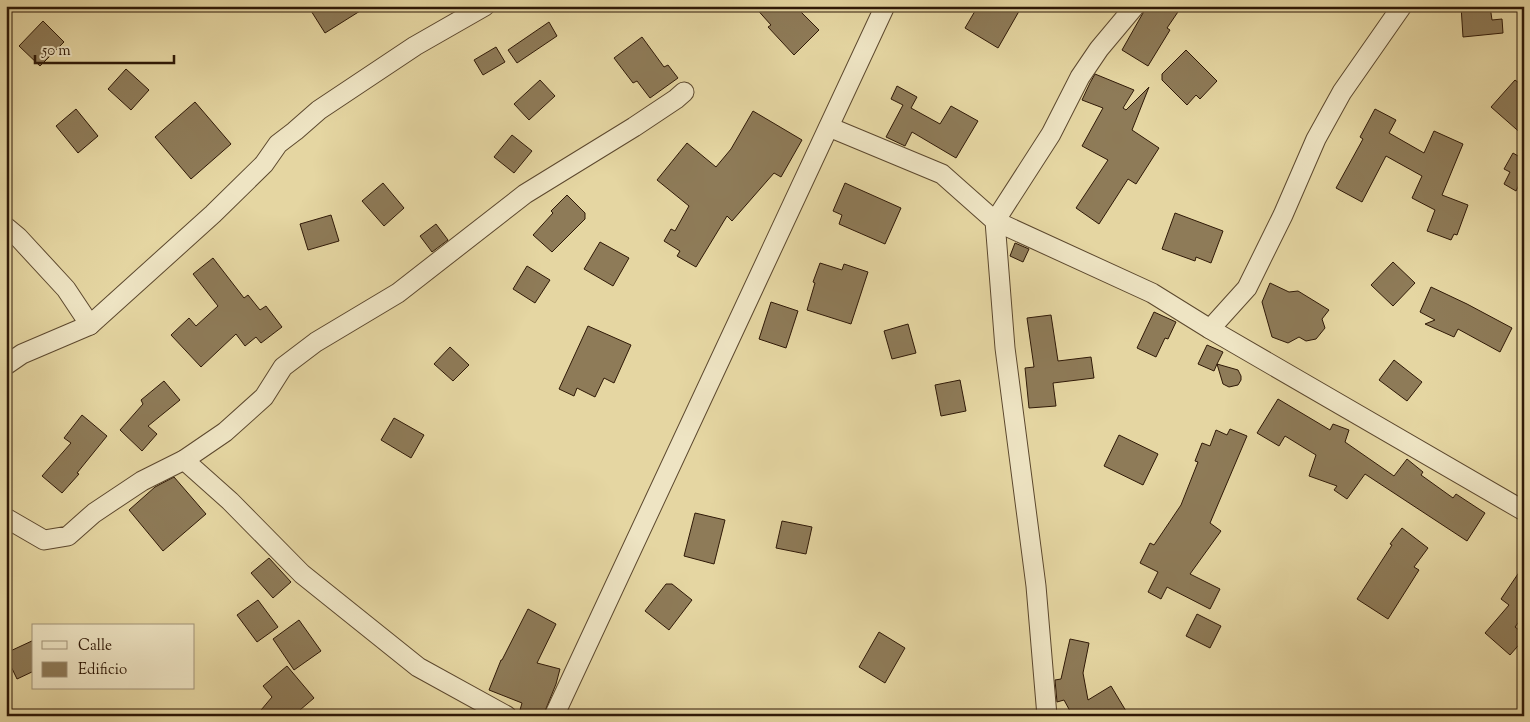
<svg xmlns="http://www.w3.org/2000/svg" width="1530" height="722" font-family="'Sorts Mill Goudy',serif">
<rect width="100%" height="100%" fill="#e5d6a2"/>
<filter id="stains"><feTurbulence type="fractalNoise" baseFrequency=".004" numOctaves="4"/><feColorMatrix values="0 0 0 0 .2 0 0 0 0 .09 0 0 0 0 .02 0 0 0 .5 -.17"/></filter>
<radialGradient id="worn" r=".72"><stop offset=".6" stop-color="#630" stop-opacity="0"/><stop offset="1" stop-color="#630" stop-opacity=".3"/></radialGradient>
<g fill="#8e7b58" stroke="#2f1907">
<polygon points="308,6 368,6 325,33"/>
<polygon points="754,6 795,6 819,30 794,55 768,27 771,25"/>
<polygon points="978,6 1022,6 998,48 965,28"/>
<polygon points="1147,6 1182,6 1167,28 1170,30 1148,66 1122,50"/>
<polygon points="1461,6 1490,6 1492,20 1502,19 1503,33 1463,37"/>
<polygon points="43,21 64,42 40,66 19,46"/>
<polygon points="549,22 557,36 517,63 508,50"/>
<polygon points="642,37 664,67 668,65 678,78 650,98 637,81 633,83 614,58"/>
<polygon points="496,47 505,62 483,75 474,60"/>
<polygon points="1186,50 1217,81 1200,99 1196,95 1187,105 1162,80 1162,74"/>
<polygon points="126,69 149,90 131,110 108,89"/>
<polygon points="1095,74 1134,90 1123,108 1126,110 1149,87 1132,130 1159,148 1136,184 1128,179 1099,224 1076,208 1108,160 1082,146 1103,108 1082,100 1090,83"/>
<polygon points="540,80 555,96 529,120 514,104"/>
<polygon points="1515,80 1524,87 1524,136 1491,107"/>
<polygon points="897,86 917,97 911,108 940,124 951,106 978,121 956,158 912,132 905,146 886,137 903,105 891,99"/>
<polygon points="195,102 231,144 191,179 155,137"/>
<polygon points="76,109 98,136 78,153 56,126"/>
<polygon points="1375,109 1396,120 1389,133 1424,153 1434,131 1463,144 1442,195 1468,205 1457,235 1454,234 1451,240 1427,231 1435,210 1412,198 1422,176 1386,156 1362,202 1336,188 1363,139 1360,137"/>
<polygon points="753,111 802,140 781,177 774,173 732,221 727,216 696,267 677,256 680,251 664,241 671,229 675,231 689,206 657,180 687,143 716,167 731,149"/>
<polygon points="512,135 532,151 514,173 494,157"/>
<polygon points="1524,145 1524,179 1522,179 1516,191 1504,184 1510,172 1504,169 1513,153 1518,156"/>
<polygon points="383,183 404,208 384,226 362,201"/>
<polygon points="845,183 901,208 885,244 839,224 842,215 833,211"/>
<polygon points="567,195 585,213 585,219 552,252 533,235 553,213 551,211"/>
<polygon points="1175,213 1223,231 1211,263 1196,257 1195,261 1162,249"/>
<polygon points="331,215 339,241 308,250 300,224"/>
<polygon points="436,224 448,240 432,252 420,236"/>
<polygon points="600,242 629,258 613,286 584,269"/>
<polygon points="1015,243 1029,249 1023,262 1010,256"/>
<polygon points="213,258 244,298 248,295 260,310 266,306 282,327 261,343 256,337 245,346 236,334 201,367 171,335 189,318 196,326 218,306 193,274"/>
<polygon points="1393,262 1415,283 1393,306 1371,285"/>
<polygon points="820,263 842,270 844,264 868,272 851,324 807,310 815,283 813,282"/>
<polygon points="527,266 550,280 535,303 513,289"/>
<polygon points="1270,283 1289,292 1298,291 1329,310 1322,319 1325,328 1316,339 1306,341 1299,337 1288,343 1272,337 1262,302"/>
<polygon points="1431,287 1467,304 1512,328 1500,352 1458,329 1454,337 1425,324 1435,320 1420,312"/>
<polygon points="771,302 798,311 786,348 759,339"/>
<polygon points="1154,312 1176,322 1168,339 1165,338 1156,357 1137,348"/>
<polygon points="1051,315 1058,361 1091,357 1094,378 1053,383 1056,406 1029,408 1025,368 1034,367 1027,318"/>
<polygon points="908,324 916,353 892,359 884,331"/>
<polygon points="588,326 631,345 614,383 604,378 595,397 577,388 574,396 559,389"/>
<polygon points="1207,345 1223,352 1217,364 1238,370 1241,376 1241,380 1238,385 1229,387 1223,384 1217,364 1214,371 1198,364"/>
<polygon points="450,347 469,365 453,381 434,364"/>
<polygon points="1394,360 1422,382 1407,401 1379,380"/>
<polygon points="960,380 966,411 941,416 935,385"/>
<polygon points="164,381 180,400 148,426 157,434 142,451 120,430 143,404 141,400"/>
<polygon points="1278,399 1330,430 1333,424 1349,430 1345,442 1394,476 1407,459 1423,472 1421,475 1453,498 1456,494 1485,513 1467,541 1365,474 1347,499 1334,490 1337,486 1309,476 1316,455 1285,436 1279,446 1257,433"/>
<polygon points="82,415 107,436 77,473 79,474 62,493 42,476 71,443 64,438"/>
<polygon points="394,418 424,435 411,458 381,440"/>
<polygon points="1230,429 1247,436 1210,523 1221,531 1190,574 1220,589 1210,609 1167,587 1161,599 1148,592 1158,572 1140,563 1150,543 1154,545 1181,505 1198,462 1195,461 1202,443 1210,446 1216,430 1227,435"/>
<polygon points="1119,435 1158,454 1143,485 1104,466"/>
<polygon points="174,477 206,514 163,551 129,510 155,487"/>
<polygon points="695,513 725,520 714,564 684,556"/>
<polygon points="782,521 812,527 806,554 776,548"/>
<polygon points="1402,528 1428,548 1414,567 1419,570 1388,619 1357,599 1392,545 1390,544"/>
<polygon points="269,558 291,582 273,598 251,573"/>
<polygon points="1524,565 1524,615 1515,627 1524,634 1524,639 1510,655 1485,633 1509,605 1501,599"/>
<polygon points="666,584 672,584 692,600 669,630 645,611"/>
<polygon points="258,600 278,627 257,642 237,615"/>
<polygon points="528,609 556,624 537,663 560,669 556,684 543,716 520,710 522,703 489,690 501,660 502,660"/>
<polygon points="1197,614 1221,626 1210,648 1186,636"/>
<polygon points="299,620 321,651 294,670 273,639"/>
<polygon points="879,632 905,648 885,683 859,667"/>
<polygon points="1070,639 1089,643 1083,673 1088,700 1111,686 1129,716 1062,716 1070,711 1064,700 1057,702 1055,680 1061,679"/>
<polygon points="34,640 34,671 17,679 6,656 6,653"/>
<polygon points="287,666 314,698 293,716 256,716 272,697 263,686"/>
</g>
<g fill="none" stroke-linecap="round" stroke-linejoin="round">
<g stroke="#5c482e" stroke-width="21">
<g id="minor">
<polyline points="1135,6 1099,49 1080,77 1051,134 995,221 1152,293 1210,329 1524,511"/>
<polyline points="829,127 942,174 995,221 1005,348 1036,586 1047,716"/>
<polyline points="6,227 18,237 66,289 90,325"/>
<polyline points="1210,329 1247,288 1283,215 1316,139 1342,92 1402,6"/>
<polyline points="6,365 22,354 90,325 213,214 264,164 278,144 295,131 319,110 415,46 485,6"/>
<polyline points="184,460 230,501 302,574 418,667 507,716"/>
<polyline points="6,518 44,540 68,536 94,513 142,481 184,460 225,432 264,397 283,367 316,342 398,293 525,194 634,127 676,99 684,92"/>
<polyline points="554,716 885,6"/>
</g>
</g>
<use href="#minor" stroke="#eee4c3" stroke-width="19"/>
</g>
<rect width="1530" height="722" fill="none" stroke="#e5d6a2" stroke-width="25"/>
<rect x="8" y="8" width="1515" height="707" fill="none" stroke="#2f1907" stroke-width="2.5"/>
<rect x="12" y="12" width="1505" height="697" fill="none" stroke="#2f1907"/>
<rect x="32" y="624" width="162" height="65" fill="#eee4c3" stroke="#a29378"/>
<rect x="42" y="641" width="25" height="8" fill="#eee4c3" stroke="#a29378"/>
<text x="78" y="650" font-size="15" fill="#2f1907">Calle</text>
<rect x="42" y="662" width="25" height="15" fill="#8e7b58" stroke="#a29378"/>
<text x="78" y="674" font-size="15" fill="#2f1907">Edificio</text>
<path d="M35 55v8h139v-8" fill="none" stroke="#2f1907" stroke-width="2.5"/>
<text x="42" y="55" font-size="15" fill="#2f1907" stroke="#eee4c3" stroke-width="4" paint-order="stroke">50 m</text>
<rect width="100%" height="100%" filter="url(#stains)"/>
<rect width="100%" height="100%" fill="url(#worn)"/>
</svg>
